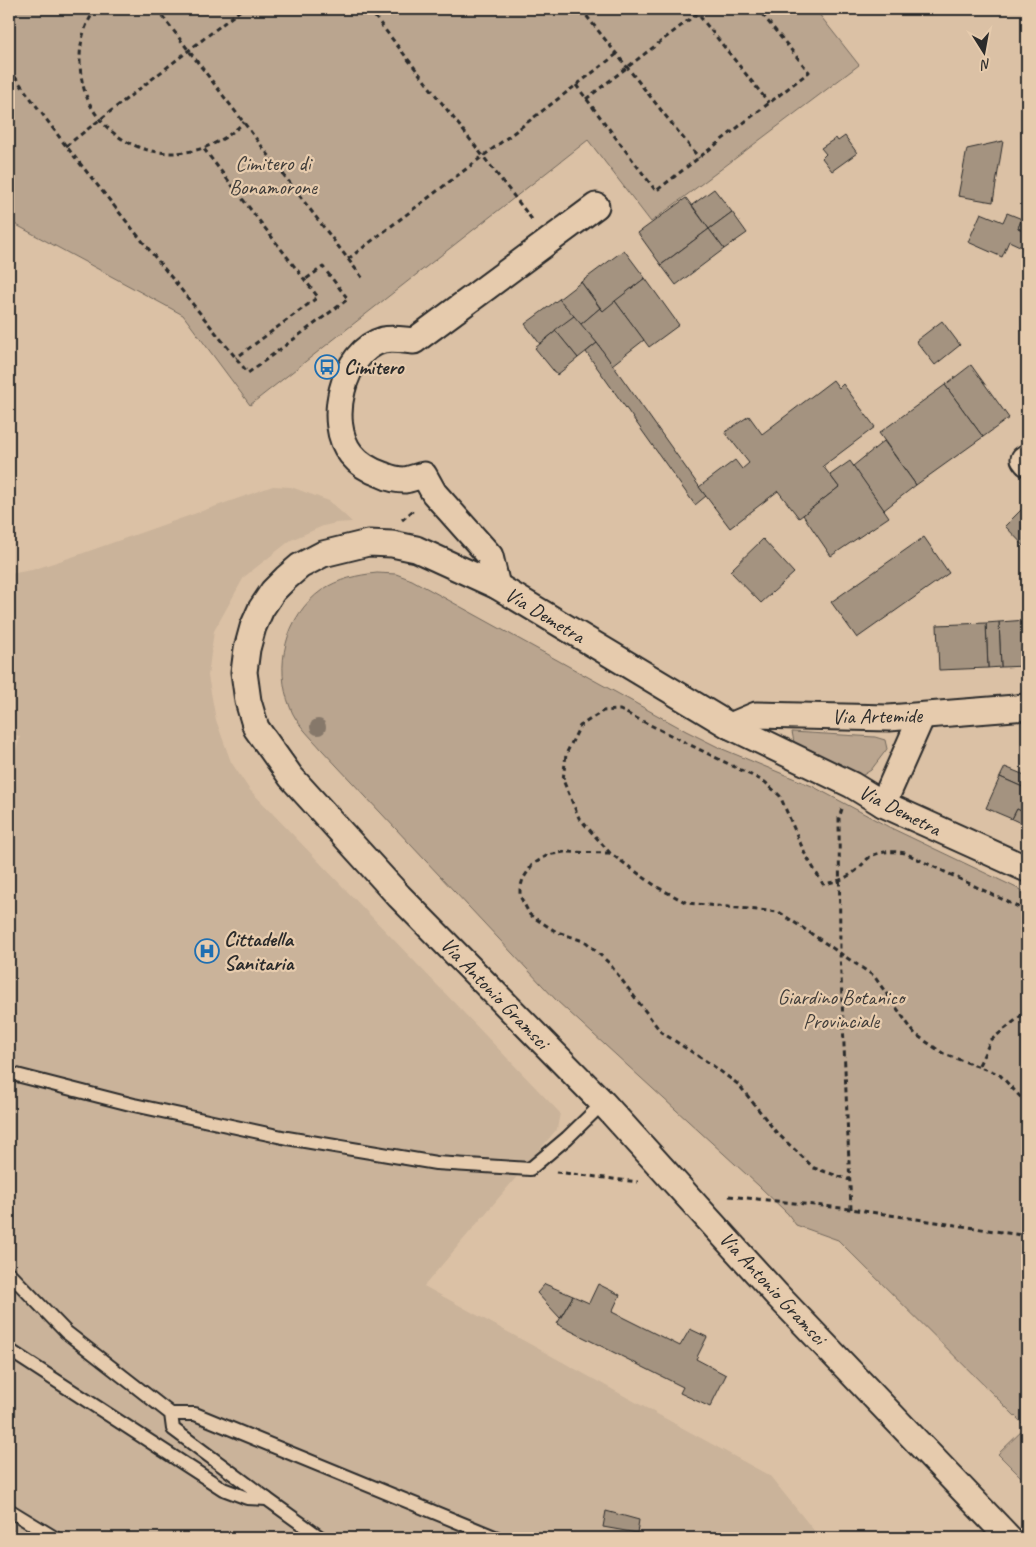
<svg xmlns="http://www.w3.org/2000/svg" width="1036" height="1547" font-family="Caveat,sans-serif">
<rect width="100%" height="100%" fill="#dbc1a5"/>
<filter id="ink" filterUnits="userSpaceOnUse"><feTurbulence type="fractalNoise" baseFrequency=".02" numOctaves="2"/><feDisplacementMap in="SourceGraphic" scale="10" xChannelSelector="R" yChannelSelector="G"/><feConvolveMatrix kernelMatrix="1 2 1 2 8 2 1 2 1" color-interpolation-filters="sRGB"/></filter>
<g filter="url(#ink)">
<polygon fill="#cab39a" points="273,486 291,487 329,501 352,522 336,523 323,526 291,540 244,577 214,631 208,676 216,720 231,762 249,789 560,1113 557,1129 424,1286 770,1476 820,1538 9,1538 9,774 20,737 9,731 9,574 32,570 75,556"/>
<g fill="#baa58f" stroke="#72685d">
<polygon points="9,9 815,9 859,65 651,222 588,140 250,405 183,315 9,221"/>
<path d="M377,573L396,574L412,580L686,731L720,748L812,786L889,827L1027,893V1483L998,1454L1026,1427L838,1240L796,1225L788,1214L759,1186L557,1001L322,750C311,737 296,724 290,707C274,667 285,616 322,590C338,579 358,575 377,573Z"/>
<polygon points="792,732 875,737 885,740 887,749 871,770 860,777 794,742"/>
</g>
<g fill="#a49380" stroke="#2b2b2b">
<polygon points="845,136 857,153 832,171 822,158 826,154 821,148 836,138 838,141"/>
<polygon points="1003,141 993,202 958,196 967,149"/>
<polygon points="714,189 732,212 709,229 692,205"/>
<polygon points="686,198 709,229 661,265 638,233"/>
<polygon points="732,212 747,233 724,249 709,229"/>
<polygon points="981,213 1003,222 1007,213 1022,219 1018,228 1027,232 1027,241 1024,248 1009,241 1002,257 968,242"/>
<polygon points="1023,216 1027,218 1027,232 1018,228"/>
<polygon points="709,229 724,249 676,285 661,265"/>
<polygon points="624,250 645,278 603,311 581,282"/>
<polygon points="645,278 679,325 649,347 615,301"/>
<polygon points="581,282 600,308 580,325 559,299"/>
<polygon points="559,299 574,316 540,344 525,324"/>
<polygon points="615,301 644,340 612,365 597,343 580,325 600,308 603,311"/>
<polygon points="574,316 597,343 578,358 555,330"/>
<polygon points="942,321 960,345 935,365 916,341"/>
<polygon points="556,331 578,358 557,375 535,348"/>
<polygon points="597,343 706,496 695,505 586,352"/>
<polygon points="971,365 1009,418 983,437 945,385"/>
<polygon points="833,380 839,388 843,384 875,427 823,466 839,487 799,518 778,491 730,528 699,487 735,460 742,469 749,463 725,432 749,416 762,434"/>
<polygon points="945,385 983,437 916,485 879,433"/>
<polygon points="884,441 916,485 884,510 853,466"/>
<polygon points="850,461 889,517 831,556 803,515 839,487 830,475"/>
<polygon points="1027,504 1027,549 1005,526"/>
<polygon points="924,537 949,573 857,638 831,602"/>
<polygon points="763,539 794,573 761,603 730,571"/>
<polygon points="1027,620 1027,666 1001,667 999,622"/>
<polygon points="999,622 1001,667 988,668 986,623"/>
<polygon points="986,623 988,668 939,670 937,625"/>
<polygon points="1005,767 1027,776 1027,789 1000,777"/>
<polygon points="1000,777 1027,789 1027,814 1017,809 1012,819 986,808"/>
<polygon points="1017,809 1027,814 1027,826 1012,819"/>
<polygon points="545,1284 573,1296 560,1318 537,1293"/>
<polygon points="598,1284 620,1295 612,1312 680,1346 690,1329 707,1337 696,1359 726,1375 710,1407 680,1393 683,1387 557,1324 573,1296 589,1303"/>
<polygon points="606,1511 639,1520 637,1533 603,1527"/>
</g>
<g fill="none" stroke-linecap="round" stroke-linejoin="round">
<g stroke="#2b2b2b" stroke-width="16">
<g id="service">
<polyline points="9,1073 134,1105 287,1138 436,1163 530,1169 567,1138 603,1103"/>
<polyline points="9,1273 66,1332 171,1414 173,1429 267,1499"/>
<polyline points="9,1350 223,1489 247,1498 267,1499 321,1538"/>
<polyline points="171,1414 195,1414 497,1538"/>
<polyline points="9,1510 55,1538"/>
</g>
</g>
<g stroke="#2b2b2b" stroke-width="29">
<g id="minor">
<polyline points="1027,457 1024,459 1027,463"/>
<path d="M497,586L490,556L434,493L424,475C418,476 411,479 405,480C398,480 389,478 383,475C371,471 359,464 351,454C326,424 342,351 383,340C393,338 403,340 414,341L596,206"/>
<polyline points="730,726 756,715 889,718 1027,707"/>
<polyline points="883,804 922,716"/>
<polyline points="1009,1538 777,1295 603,1103 399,896 291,777 256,728 248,701 244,672 247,649 253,627 261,609 273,591 286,578 300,566 323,554 368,543 392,544 416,549 497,586 730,726 852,785 883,804 1027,869"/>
</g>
</g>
<g stroke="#2b2b2b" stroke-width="3" stroke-dasharray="5 4" stroke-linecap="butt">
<path d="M96,9C85,23 80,41 80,59C79,148 183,184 244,122"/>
<polyline points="157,9 364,280"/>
<polyline points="369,9 534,222"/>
<polyline points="581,9 699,158"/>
<polyline points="694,9 769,103"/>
<polyline points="9,69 66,146 248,373 348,299 323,267 306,279"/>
<polyline points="576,85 656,191 809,72 758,9"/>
<polyline points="586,99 703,9"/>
<polyline points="66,146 242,9"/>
<polyline points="204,149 318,297 236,358"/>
<polyline points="348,259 617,54"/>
<polyline points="402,520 415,509"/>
<polyline points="842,809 839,818 840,952 851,1209"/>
<polyline points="610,853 564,852 548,855 532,865 523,879 520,889 520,896 530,915 555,931 586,942 609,963 661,1032 712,1065 739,1085 776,1132 814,1168 850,1180"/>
<path d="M1027,911L905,853C894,851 884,851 873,855C868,857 863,864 859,868C848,878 837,882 823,884L805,854L780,796L765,782L620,710L603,711L580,726L566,754L563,780L579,818L610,853L657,887L687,903L779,912L874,976L915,1034L944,1054L999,1074L1027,1104"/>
<polyline points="979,1065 991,1040 1027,1011"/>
<polyline points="556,1172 638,1182"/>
<polyline points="729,1196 851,1209 1027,1236"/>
</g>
<use href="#service" stroke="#e6cbad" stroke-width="12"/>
<use href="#minor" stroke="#e6cbad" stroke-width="25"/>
</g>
<circle fill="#86786a" cx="318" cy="727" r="8"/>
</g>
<defs>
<g id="bus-ring" transform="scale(1.25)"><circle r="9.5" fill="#e6cbad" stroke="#1f6fb2" stroke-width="1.5"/><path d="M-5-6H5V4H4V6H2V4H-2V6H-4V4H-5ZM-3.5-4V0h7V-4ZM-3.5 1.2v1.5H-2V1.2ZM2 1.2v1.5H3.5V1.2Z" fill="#1f6fb2"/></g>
<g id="hospital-ring" transform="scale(1.25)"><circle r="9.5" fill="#e6cbad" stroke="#1f6fb2" stroke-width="1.5"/><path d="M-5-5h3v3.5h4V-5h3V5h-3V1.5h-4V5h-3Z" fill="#1f6fb2"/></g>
</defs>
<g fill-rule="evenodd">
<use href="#bus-ring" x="327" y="367"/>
<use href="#hospital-ring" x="207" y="951"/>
</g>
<g text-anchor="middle" stroke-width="4.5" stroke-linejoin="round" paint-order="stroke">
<g font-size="21" fill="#403d3a" stroke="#e6cbad">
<text x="273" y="170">Cimitero di<tspan x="273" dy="24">Bonamorone</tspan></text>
<text x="841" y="1004">Giardino Botanico<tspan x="841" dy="24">Provinciale</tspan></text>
</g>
<g font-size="21" font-weight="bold" fill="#2b2b2b" stroke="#e6cbad" text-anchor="start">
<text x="344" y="374">Cimitero</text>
<text x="224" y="946">Cittadella<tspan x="224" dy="24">Sanitaria</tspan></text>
</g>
<g font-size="21" fill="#2b2b2b" stroke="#e6cbad">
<text transform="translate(545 615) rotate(31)" y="7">Via Demetra</text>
<text transform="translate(877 716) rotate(-1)" y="7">Via Artemide</text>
<text transform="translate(900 810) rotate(27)" y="7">Via Demetra</text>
<text transform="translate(495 993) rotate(46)" y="7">Via Antonio Gramsci</text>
<text transform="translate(773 1288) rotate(47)" y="7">Via Antonio Gramsci</text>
</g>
</g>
<rect width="1036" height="1547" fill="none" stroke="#e6cbad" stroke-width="30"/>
<rect x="15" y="15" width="1006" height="1517" fill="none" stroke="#2b2b2b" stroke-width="2" filter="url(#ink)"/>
<g transform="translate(984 52) rotate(169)" stroke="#e6cbad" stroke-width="4" paint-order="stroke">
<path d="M0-4L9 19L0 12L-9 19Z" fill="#2b2b2b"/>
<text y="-8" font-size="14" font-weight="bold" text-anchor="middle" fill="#2b2b2b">N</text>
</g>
</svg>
